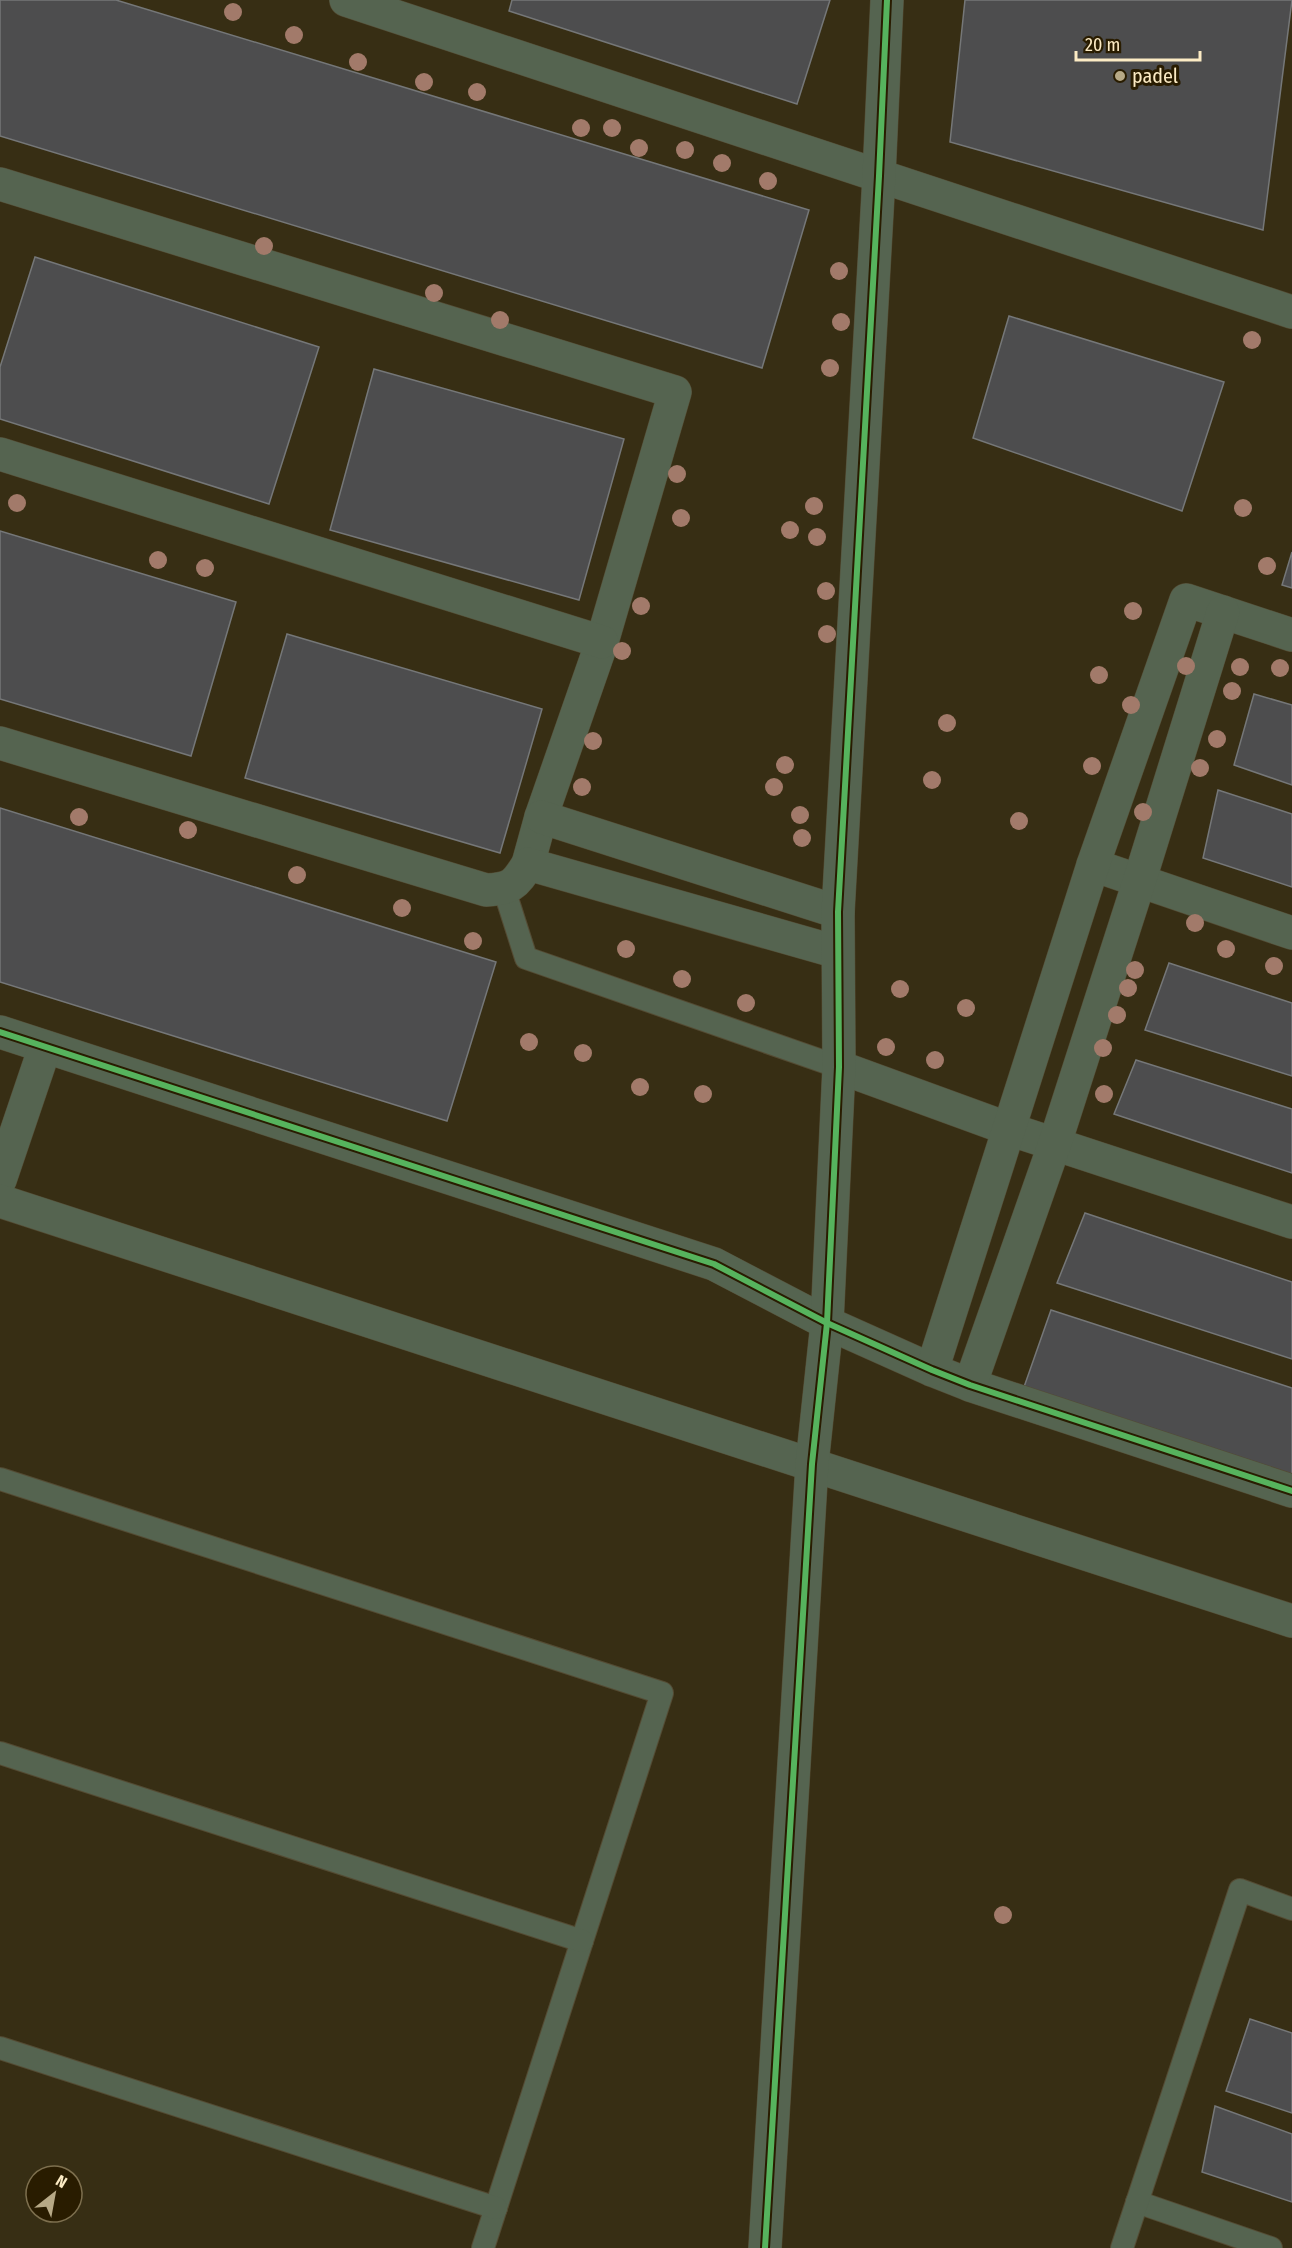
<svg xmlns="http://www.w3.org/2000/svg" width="1292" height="2248" font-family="'Fira Sans Condensed',sans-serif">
<rect width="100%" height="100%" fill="#372e14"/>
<g fill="#4d4d4e" stroke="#757778" stroke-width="1.5">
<polygon points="0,0 116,0 809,210 762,368 0,136"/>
<polygon points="512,0 830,0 797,104 509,11"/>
<polygon points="965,0 1292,0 1263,230 950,142"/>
<polygon points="35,257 319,347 269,504 0,419 0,367"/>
<polygon points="1009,316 1224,382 1182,511 973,438"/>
<polygon points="374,369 624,439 579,600 330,530"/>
<polygon points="0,531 236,602 191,756 0,699"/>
<polygon points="1292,552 1292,588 1282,585"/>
<polygon points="287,634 542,709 500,853 245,778"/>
<polygon points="1254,694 1292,705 1292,785 1234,765"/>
<polygon points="1218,790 1292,814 1292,887 1203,858"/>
<polygon points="0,808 496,962 447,1121 0,982"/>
<polygon points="1169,963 1292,1003 1292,1076 1145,1030"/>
<polygon points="1136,1060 1292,1109 1292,1173 1114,1114"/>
<polygon points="1085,1213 1292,1282 1292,1359 1057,1283"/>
<polygon points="1051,1310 1292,1388 1292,1475 1024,1387"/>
<polygon points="1250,2019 1292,2033 1292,2113 1226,2091"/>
<polygon points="1215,2106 1292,2134 1292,2202 1202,2172"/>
</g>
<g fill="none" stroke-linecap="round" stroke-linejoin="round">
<g stroke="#544b33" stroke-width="24">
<g id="lane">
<polyline points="504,889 526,958 839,1067"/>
<polyline points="0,1479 662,1693 483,2248"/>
<polyline points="0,1753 582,1941"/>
<polyline points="0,2048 496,2208"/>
<polyline points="1137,2202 1271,2248"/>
<polyline points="1122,2248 1240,1890 1292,1909"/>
</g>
</g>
<g stroke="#544b33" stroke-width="34">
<g id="street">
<polyline points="346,0 1292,312"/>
<polyline points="0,184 675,392 602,642 541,817 528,864"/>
<polyline points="0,454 602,642"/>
<path d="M0,743L486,890C511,889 515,885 528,864L837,952"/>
<polyline points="541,817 838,912"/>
<polyline points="1093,865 1292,933"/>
<polyline points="0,1032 714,1264 827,1323 932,1370 970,1385 1292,1491"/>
<polyline points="839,1067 1009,1129 1292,1222"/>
<polyline points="0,1180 45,1047"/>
<polyline points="0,1201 1292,1621"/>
<polyline points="932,1370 1093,865 1186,600 1292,635"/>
<polyline points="970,1385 1055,1143 1139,882 1223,612"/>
<polyline points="765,2248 812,1464 827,1323 839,1067 838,912 879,176 887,0"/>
</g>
</g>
<use href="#lane" stroke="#556450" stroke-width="22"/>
<use href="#street" stroke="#556450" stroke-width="33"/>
<g stroke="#291c00" stroke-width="10">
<g id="cycleway">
<polyline points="0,1032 714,1264 827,1323 932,1370 970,1385 1292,1491"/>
<polyline points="765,2248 812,1464 827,1323 839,1067 838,912 879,176 887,0"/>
</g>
</g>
<use href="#cycleway" stroke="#56b35d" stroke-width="6"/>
</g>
<g fill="#a27a6a">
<circle cx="233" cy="12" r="9"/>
<circle cx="294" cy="35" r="9"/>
<circle cx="358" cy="62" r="9"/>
<circle cx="424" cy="82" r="9"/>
<circle cx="477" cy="92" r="9"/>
<circle cx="581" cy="128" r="9"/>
<circle cx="612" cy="128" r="9"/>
<circle cx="639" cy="148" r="9"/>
<circle cx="685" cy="150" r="9"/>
<circle cx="722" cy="163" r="9"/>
<circle cx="768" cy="181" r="9"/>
<circle cx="264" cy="246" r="9"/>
<circle cx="839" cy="271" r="9"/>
<circle cx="434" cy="293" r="9"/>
<circle cx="500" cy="320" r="9"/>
<circle cx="841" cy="322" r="9"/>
<circle cx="1252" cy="340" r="9"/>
<circle cx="830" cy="368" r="9"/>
<circle cx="677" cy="474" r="9"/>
<circle cx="17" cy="503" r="9"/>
<circle cx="814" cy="506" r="9"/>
<circle cx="1243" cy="508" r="9"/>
<circle cx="681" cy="518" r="9"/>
<circle cx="790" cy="530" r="9"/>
<circle cx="817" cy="537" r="9"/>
<circle cx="158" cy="560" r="9"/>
<circle cx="1267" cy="566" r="9"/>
<circle cx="205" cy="568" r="9"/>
<circle cx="826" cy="591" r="9"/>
<circle cx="641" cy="606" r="9"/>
<circle cx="1133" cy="611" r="9"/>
<circle cx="827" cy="634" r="9"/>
<circle cx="622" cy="651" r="9"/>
<circle cx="1186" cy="666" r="9"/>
<circle cx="1240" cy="667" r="9"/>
<circle cx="1280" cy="668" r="9"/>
<circle cx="1099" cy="675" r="9"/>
<circle cx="1232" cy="691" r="9"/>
<circle cx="1131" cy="705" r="9"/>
<circle cx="947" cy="723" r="9"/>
<circle cx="1217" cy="739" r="9"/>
<circle cx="593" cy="741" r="9"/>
<circle cx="785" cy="765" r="9"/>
<circle cx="1092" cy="766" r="9"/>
<circle cx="1200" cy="768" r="9"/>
<circle cx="932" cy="780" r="9"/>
<circle cx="582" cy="787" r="9"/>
<circle cx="774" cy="787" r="9"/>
<circle cx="1143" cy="812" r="9"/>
<circle cx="800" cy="815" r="9"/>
<circle cx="79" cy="817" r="9"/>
<circle cx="1019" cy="821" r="9"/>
<circle cx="188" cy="830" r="9"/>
<circle cx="802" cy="838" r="9"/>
<circle cx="297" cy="875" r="9"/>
<circle cx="402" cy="908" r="9"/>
<circle cx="1195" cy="923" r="9"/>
<circle cx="473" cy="941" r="9"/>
<circle cx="626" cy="949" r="9"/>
<circle cx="1226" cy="949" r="9"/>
<circle cx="1274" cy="966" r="9"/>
<circle cx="1135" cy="970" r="9"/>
<circle cx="682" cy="979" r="9"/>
<circle cx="1128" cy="988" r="9"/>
<circle cx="900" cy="989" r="9"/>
<circle cx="746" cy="1003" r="9"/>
<circle cx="966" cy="1008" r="9"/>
<circle cx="1117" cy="1015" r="9"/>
<circle cx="529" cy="1042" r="9"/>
<circle cx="886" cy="1047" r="9"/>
<circle cx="1103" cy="1048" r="9"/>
<circle cx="583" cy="1053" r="9"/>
<circle cx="935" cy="1060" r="9"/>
<circle cx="640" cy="1087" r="9"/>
<circle cx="703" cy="1094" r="9"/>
<circle cx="1104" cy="1094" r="9"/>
<circle cx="1003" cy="1915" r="9"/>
</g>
<circle fill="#b7a986" stroke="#291c00" stroke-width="2" cx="1120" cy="76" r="6"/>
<g text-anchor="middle" stroke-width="6" stroke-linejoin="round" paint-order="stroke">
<g font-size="20" fill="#fcebc4" stroke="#291c00" text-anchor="start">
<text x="1132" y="83">padel</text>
</g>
</g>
<g transform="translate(54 2194) rotate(31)"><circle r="28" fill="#291c00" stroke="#7d6f4e" stroke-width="1.5"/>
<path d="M0-4.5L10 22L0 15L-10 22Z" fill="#b7a986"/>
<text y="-9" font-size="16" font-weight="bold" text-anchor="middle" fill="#fcebc4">N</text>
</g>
<path d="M1076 51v9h124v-9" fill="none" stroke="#fcebc4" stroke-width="3"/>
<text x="1085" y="51" font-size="18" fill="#fcebc4" stroke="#291c00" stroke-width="4.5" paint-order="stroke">20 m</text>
</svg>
